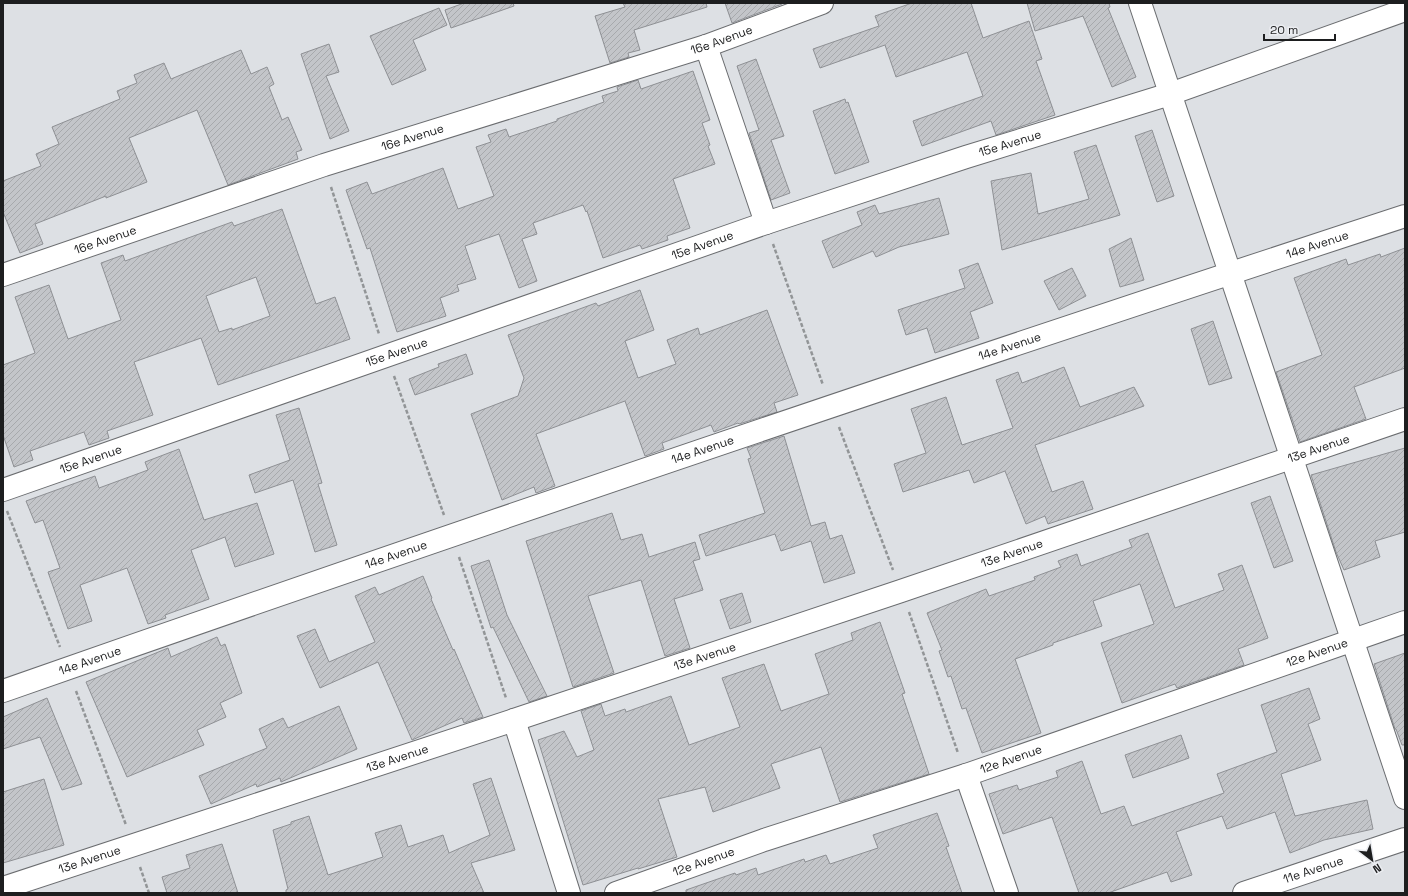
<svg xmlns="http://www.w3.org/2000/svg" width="1408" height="896" font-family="'Space Grotesk',sans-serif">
<defs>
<pattern id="building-hatch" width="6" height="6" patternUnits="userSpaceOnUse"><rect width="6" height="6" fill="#c3c5c9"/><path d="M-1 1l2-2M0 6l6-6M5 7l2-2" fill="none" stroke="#a7a9ac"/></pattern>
</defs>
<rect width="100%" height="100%" fill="#dde0e4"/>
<g fill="url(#building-hatch)" stroke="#8e9094" fill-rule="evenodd">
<polygon points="464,3 513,3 514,6 451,28 445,10"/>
<polygon points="623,3 706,3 707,7 634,30 640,50 628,53 629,57 610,63 595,16 625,7"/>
<polygon points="725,3 782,3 782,4 732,23"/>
<polygon points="912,3 971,3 983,38 1029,21 1042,59 1036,61 1055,115 996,135 991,121 922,146 913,121 983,96 967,52 896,77 885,45 820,68 813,49 879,26 875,16"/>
<polygon points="1027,3 1109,3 1110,7 1108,8 1136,77 1112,87 1083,16 1035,31"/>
<polygon points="439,8 447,25 413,40 426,70 392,85 370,36"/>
<polygon points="329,44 339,72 326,76 349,131 330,139 301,54"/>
<polygon points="241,50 251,74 267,67 274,84 269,87 282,120 288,117 302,150 296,152 298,159 228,185 197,110 129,138 147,182 106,198 106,196 35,224 43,244 20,253 3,212 3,181 41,166 36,154 59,144 52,127 120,99 117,91 137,83 134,75 164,63 171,79"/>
<polygon points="756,59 784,136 771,140 790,193 771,200 749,133 759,130 737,66"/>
<polygon points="693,71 710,120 702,123 710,145 708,146 715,164 673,179 690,228 667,236 668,240 642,249 640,245 603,258 587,211 586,212 583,205 533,223 537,234 522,239 537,281 519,288 499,234 465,246 476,279 457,285 459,291 440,298 446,316 397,332 370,248 367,249 346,190 367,182 372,194 443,168 458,209 494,196 476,147 491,142 488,135 506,129 509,137 557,121 557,119 604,102 602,96 618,91 617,87 638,80 641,89"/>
<polygon points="845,99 846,103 848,102 869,162 835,174 813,111"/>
<polygon points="1152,130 1174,196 1157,202 1135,136"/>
<polygon points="1096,145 1120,215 1002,250 991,181 1031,173 1038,214 1089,199 1074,152"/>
<polygon points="939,198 949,234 899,247 876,257 873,251 833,268 822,241 862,225 857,212 875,205 879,214"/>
<path d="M282,209L316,304L335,297L350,339L218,385L201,338L134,362L153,415L107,431L109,438L89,445L84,432L30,451L33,460L14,467L3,435V365L35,353L15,297L49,285L68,339L121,320L101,263L123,255L125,261L232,222L234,226ZM256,277L270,316L232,330V328L219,332L206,296Z"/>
<polygon points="1131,238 1144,280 1120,287 1109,249"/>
<polygon points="1405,248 1405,368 1354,387 1366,419 1300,442 1276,372 1322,355 1294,278 1346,259 1348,265 1380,254 1381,257"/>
<polygon points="978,263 993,303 970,312 979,338 935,353 927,328 906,335 898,310 965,288 959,270"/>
<polygon points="1072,268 1086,296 1059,310 1044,281"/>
<polygon points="640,290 654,330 625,341 638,378 676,364 667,340 698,328 700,335 767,310 798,395 774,403 777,412 739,424 738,423 714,432 711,425 662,443 664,449 645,456 625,401 536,434 555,486 536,493 534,487 502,500 471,414 518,396 524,378 508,335 596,303 598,306"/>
<polygon points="1213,321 1232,378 1209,385 1191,329"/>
<polygon points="466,354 473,374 415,395 409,379 439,367 438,364"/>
<polygon points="1064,367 1080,407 1134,387 1144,406 1035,445 1052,492 1083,481 1093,509 1048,524 1045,516 1026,524 1005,471 974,483 969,470 903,492 894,464 926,453 911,409 946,397 962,445 1013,428 996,380 1018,372 1022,383"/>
<polygon points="299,408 322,483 318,484 337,545 315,552 293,480 255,493 249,475 290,460 276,415"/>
<polygon points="784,436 811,526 825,522 830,539 842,535 855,573 824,583 811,541 781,551 775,534 706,556 699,535 765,513 748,459 751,458 747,448"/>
<polygon points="1405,448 1405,532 1375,541 1380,557 1344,570 1336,552 1311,475"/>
<polygon points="179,449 204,520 257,503 274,554 235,567 225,537 191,550 209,599 165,615 166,618 148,624 127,568 80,585 92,621 68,629 48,572 60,568 43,520 35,523 26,501 95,476 99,488 148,470 145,462"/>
<polygon points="1270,496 1293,561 1274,568 1251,503"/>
<polygon points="612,513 621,540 642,534 649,557 695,542 700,559 693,561 703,590 674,599 690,648 665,656 641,580 588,596 614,673 573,687 526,541"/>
<polygon points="1148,533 1175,608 1224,590 1218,574 1242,565 1268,638 1238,649 1244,665 1177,688 1175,684 1122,703 1101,643 1154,624 1140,584 1093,601 1102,626 1053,643 1053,645 1015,659 1041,733 982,753 966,708 962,709 951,676 948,677 939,651 942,650 927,613 986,589 989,596 1035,580 1034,577 1061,567 1058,561 1077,554 1081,566 1132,547 1129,540"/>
<polygon points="489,560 507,615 547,696 529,702 493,627 491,628 471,566"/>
<polygon points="423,576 432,598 431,599 453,650 454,649 483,717 464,723 462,718 412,740 378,662 320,688 297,636 315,629 329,662 375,642 355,596 375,587 379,595"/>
<polygon points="742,593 751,622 730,629 720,600"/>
<polygon points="880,622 905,693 902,694 929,774 840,802 821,747 771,764 780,788 713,812 705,787 658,799 677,857 638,869 638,868 583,885 538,740 564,731 577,757 594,750 581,711 601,704 605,716 625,709 626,712 671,696 689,745 740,727 722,678 764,664 781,711 829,694 815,654 853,640 851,633"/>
<polygon points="217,637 221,646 225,644 242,693 220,703 226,717 197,730 204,745 127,777 86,682 168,648 171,657"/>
<polygon points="1405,653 1405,745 1402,745 1396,729 1395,729 1374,664"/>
<polygon points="1309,688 1320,719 1308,724 1321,760 1281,774 1295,816 1367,800 1373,829 1324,840 1290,853 1275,812 1227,829 1222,816 1176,832 1192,875 1171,882 1167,872 1108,893 1079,893 1052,817 1003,834 989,794 1017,785 1019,790 1058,777 1056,771 1082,761 1101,814 1124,806 1132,826 1224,793 1217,774 1277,752 1261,705"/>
<polygon points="47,698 82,784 62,790 40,737 3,749 3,717"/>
<polygon points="339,706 357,749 281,782 280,778 257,787 256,784 211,804 199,776 267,748 259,729 283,718 288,728"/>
<polygon points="1181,735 1189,758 1133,778 1125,755"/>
<polygon points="491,778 515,850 471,863 484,893 286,893 286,890 288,889 273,830 291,824 291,822 309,816 328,875 383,857 375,833 401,825 408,847 443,835 449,853 490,835 473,784"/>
<polygon points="44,779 64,845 3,863 3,792"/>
<polygon points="937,813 949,846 946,847 962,893 686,893 686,890 735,873 736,875 756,868 758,875 804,859 805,862 826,855 830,864 878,848 873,835"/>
<polygon points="222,844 238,893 167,893 162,877 190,868 186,855"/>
</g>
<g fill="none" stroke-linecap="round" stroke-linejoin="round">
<g stroke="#6b6d70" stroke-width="24">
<g id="street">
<polyline points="1140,3 1405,798"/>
<polyline points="706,46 766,223"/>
<path id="s1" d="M3,275L324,165L706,46L822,3"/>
<path id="s2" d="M3,490L766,223L966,157L1170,94L1405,10"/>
<path id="s3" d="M3,691C469,528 936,369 1405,216"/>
<polyline points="514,720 569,893"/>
<polyline points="966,775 1007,893"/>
<path id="s4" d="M3,888L514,720L901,591L1405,419"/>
<path id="s5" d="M616,893L764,840L966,775L1405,622"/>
<path id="s6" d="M1244,893L1405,839"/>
</g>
</g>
<g stroke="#929597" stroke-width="2.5" stroke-dasharray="4 2" stroke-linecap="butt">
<polyline points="331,187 379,334"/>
<polyline points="773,244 823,385"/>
<polyline points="394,376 444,515"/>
<polyline points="839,427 893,570"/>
<polyline points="7,511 60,647"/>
<polyline points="459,557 506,698"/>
<polyline points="909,612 958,753"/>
<polyline points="76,691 126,825"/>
<polyline points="140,867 149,893"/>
</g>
<use href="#street" stroke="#fff" stroke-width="22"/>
</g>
<g text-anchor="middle" stroke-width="3.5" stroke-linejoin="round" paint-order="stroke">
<g font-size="12" fill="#1d1e1f" stroke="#ebedf1">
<text dy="4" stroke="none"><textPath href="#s1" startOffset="756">16e Avenue</textPath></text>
<text dy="4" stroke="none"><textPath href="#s1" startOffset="432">16e Avenue</textPath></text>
<text dy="4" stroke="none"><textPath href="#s2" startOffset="1065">15e Avenue</textPath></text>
<text dy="4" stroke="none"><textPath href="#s1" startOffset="108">16e Avenue</textPath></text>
<text dy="4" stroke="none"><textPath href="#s3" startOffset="1388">14e Avenue</textPath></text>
<text dy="4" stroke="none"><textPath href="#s2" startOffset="741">15e Avenue</textPath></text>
<text dy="4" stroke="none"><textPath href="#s3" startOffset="1064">14e Avenue</textPath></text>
<text dy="4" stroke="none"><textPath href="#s2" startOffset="417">15e Avenue</textPath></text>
<text dy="4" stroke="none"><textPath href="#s4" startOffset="1387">13e Avenue</textPath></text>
<text dy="4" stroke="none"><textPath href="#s3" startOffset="740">14e Avenue</textPath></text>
<text dy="4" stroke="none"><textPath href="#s2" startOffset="93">15e Avenue</textPath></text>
<text dy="4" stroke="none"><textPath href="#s4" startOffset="1063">13e Avenue</textPath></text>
<text dy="4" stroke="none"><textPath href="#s3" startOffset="416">14e Avenue</textPath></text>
<text dy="4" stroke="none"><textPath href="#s5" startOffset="741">12e Avenue</textPath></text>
<text dy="4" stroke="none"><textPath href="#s4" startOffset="739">13e Avenue</textPath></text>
<text dy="4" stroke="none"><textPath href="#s3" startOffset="92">14e Avenue</textPath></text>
<text dy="4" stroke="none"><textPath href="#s4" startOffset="415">13e Avenue</textPath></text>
<text dy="4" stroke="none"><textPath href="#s5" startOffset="417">12e Avenue</textPath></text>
<text dy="4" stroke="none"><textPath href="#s4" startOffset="91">13e Avenue</textPath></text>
<text dy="4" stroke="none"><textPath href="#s5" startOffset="93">12e Avenue</textPath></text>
<text dy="4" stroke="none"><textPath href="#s6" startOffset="73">11e Avenue</textPath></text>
</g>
</g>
<rect width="1408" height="896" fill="none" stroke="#1d1e1f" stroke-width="8"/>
<g transform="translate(1372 860) rotate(149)" stroke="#ebedf1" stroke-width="3" paint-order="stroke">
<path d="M0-3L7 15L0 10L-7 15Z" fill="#1d1e1f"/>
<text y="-6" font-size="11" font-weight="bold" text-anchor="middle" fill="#1d1e1f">N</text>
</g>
<path d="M1264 34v6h71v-6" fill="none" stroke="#1d1e1f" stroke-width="2"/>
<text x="1270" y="34" font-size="12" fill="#1d1e1f" stroke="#ebedf1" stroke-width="3" paint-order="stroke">20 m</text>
</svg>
